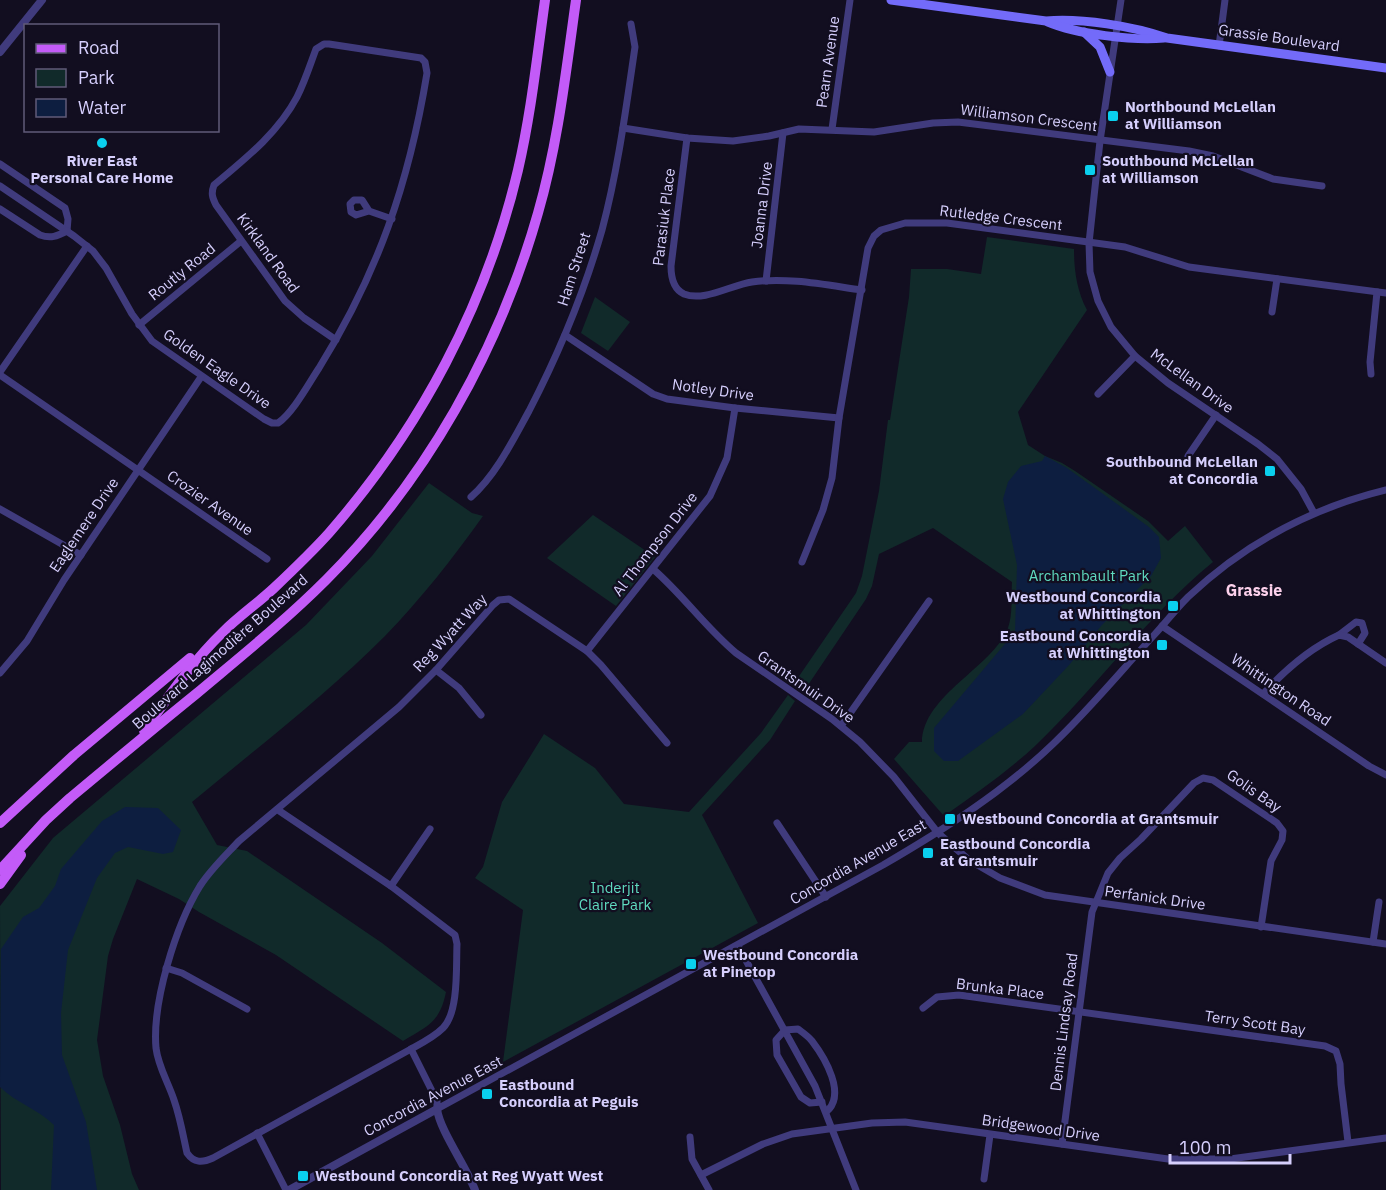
<svg xmlns="http://www.w3.org/2000/svg" width="1386" height="1190" font-family="'IBM Plex Sans',sans-serif">
<rect width="100%" height="100%" fill="#120e20"/>
<g fill="#112a2a">
<path d="M987,237L1074,249C1074,271 1077,291 1087,310L1018,412L1028,445L1045,456L1062,463L1075,471L1148,521L1168,541L1185,526L1213,562C1147,616 1097,687 1035,746C1007,772 975,794 944,816L894,759L909,742H922C923,695 993,667 1008,628C1013,614 1011,596 1012,582L933,528L879,554L872,586L866,599L806,688L802,691L793,685L856,593L862,576L879,491L888,420H890L909,297L911,269H947L981,274Z"/>
<polygon points="595,297 630,322 608,351 581,333"/>
<path d="M429,483L472,513L483,516C453,558 421,599 385,636C325,696 257,748 192,802L217,845L247,851L382,943L446,992C440,1022 428,1026 403,1041L276,955L199,912L179,899L137,879L113,939L108,956L97,1040L103,1076L120,1125L132,1174L139,1190H1L0,906L53,838L306,625L372,556Z"/>
<polygon points="593,515 655,557 616,606 547,558"/>
<polygon points="788,695 795,701 770,740 702,815 758,923 503,1062 523,910 475,878 483,867 502,802 544,734 595,768 624,804 689,812 761,733"/>
</g>
<g fill="#0d1e40">
<polygon points="1045,456 1067,468 1149,527 1159,537 1161,558 1151,576 1101,626 1070,664 1023,714 958,761 944,761 934,751 934,728 1015,632 1017,565 1003,499 1008,482 1021,466 1042,461"/>
<path d="M125,807L158,808L181,830L173,852L163,854L128,847L115,853L97,878L68,950L61,1013L62,1055L86,1122L97,1190H51L54,1125C38,1109 16,1103 0,1087L1,949L23,917L39,908L55,886L61,869L102,821Z"/>
</g>
<g fill="none" stroke-linecap="round" stroke-linejoin="round">
<g stroke="#403b7d" stroke-width="7">
<polyline points="1121,0 1100,141 1089,243 1090,272 1098,301 1111,327 1135,356 1168,383 1258,444 1277,459 1301,489 1314,513"/>
<polyline points="1219,46 1225,0"/>
<polyline points="623,128 687,138 733,141 769,136 799,129 874,132 933,123 958,122 1189,151 1213,156 1273,179 1322,186"/>
<polyline points="832,129 850,0"/>
<path d="M687,138L671,266C671,277 673,289 684,294C704,302 731,285 752,282C788,277 826,285 862,290"/>
<polyline points="0,164 65,208 68,219 67,231"/>
<path d="M0,186L74,236L93,251L106,268L132,314L152,341L264,419L272,423H278C293,413 309,383 319,368C378,273 409,183 427,73L425,62L421,58L329,44H324L316,49C310,65 305,81 297,97C278,133 245,159 214,185C211,193 212,197 216,205L285,301L304,318L336,340"/>
<path d="M0,209L40,235C51,239 57,236 67,231"/>
<polyline points="369,211 356,215 351,212 350,204 354,200 362,200 369,211 392,219"/>
<polyline points="766,281 783,133"/>
<polyline points="1272,312 1277,279"/>
<polyline points="139,325 241,241"/>
<polyline points="565,335 653,394 667,399 735,408 839,418"/>
<polyline points="0,372 87,246"/>
<polyline points="1371,374 1370,362 1377,292"/>
<polyline points="0,375 267,559"/>
<polyline points="1098,394 1135,356"/>
<polyline points="1188,456 1216,415"/>
<path d="M471,497C496,475 513,440 529,411C559,353 584,293 602,230C618,170 626,108 635,47L631,24"/>
<polyline points="0,509 81,555"/>
<polyline points="802,562 823,510 832,478 839,418 868,248 874,236 881,230 905,223 947,223 1125,247 1189,267 1386,293"/>
<path d="M653,569C683,595 706,628 736,653L832,719L860,742L894,777L938,833L969,860L1000,878L1045,895L1386,944"/>
<polyline points="1162,626 1369,766 1386,775"/>
<polyline points="1339,635 1356,622 1362,623 1365,633 1358,644"/>
<polyline points="587,651 710,496 727,458 735,408"/>
<polyline points="436,670 459,688 481,715"/>
<polyline points="0,673 27,641 64,580 201,377"/>
<path d="M1263,694C1285,670 1310,648 1339,635L1348,637L1386,663"/>
<polyline points="841,726 929,601"/>
<path d="M278,810L391,886L455,935L457,944C456,966 459,1012 443,1028C434,1037 422,1043 411,1049L213,1158C202,1163 194,1163 187,1153C183,1135 180,1117 174,1100C168,1082 158,1066 156,1048C152,1002 176,925 200,886C211,869 225,856 239,841L399,707L436,670L493,605L499,600L509,599L587,651L601,665L667,743"/>
<polyline points="777,823 826,897"/>
<polyline points="391,886 430,829"/>
<polyline points="1373,942 1379,902"/>
<polyline points="738,946 815,1086 856,1190"/>
<polyline points="166,968 182,973 247,1009"/>
<polyline points="923,1008 937,997 959,995 1325,1046 1336,1051 1340,1064 1341,1084 1348,1142"/>
<path d="M411,1049L437,1101V1109L883,865C943,830 1002,793 1053,744C1089,710 1121,671 1155,634C1166,622 1176,609 1188,597C1244,544 1312,508 1386,490"/>
<path d="M822,1102L810,1103L801,1097L777,1055L776,1040L785,1030L798,1029C802,1032 808,1036 812,1041C825,1058 847,1095 826,1112"/>
<polyline points="257,1133 286,1190"/>
<polyline points="690,1137 692,1159 709,1190"/>
<polyline points="1062,1144 1092,912 1108,873 1120,858 1141,839 1194,783 1203,778 1213,780 1277,823 1283,831 1282,840 1271,861 1261,927"/>
<polyline points="701,1175 763,1144 792,1134 872,1123 905,1122 1168,1159 1230,1159 1386,1138"/>
<polyline points="984,1179 990,1135"/>
</g>
<g stroke="#403b7d" stroke-width="8">
<polyline points="0,52 42,0"/>
<path d="M289,1190L437,1109C440,1131 466,1166 475,1190"/>
</g>
<g stroke="#736bf9" stroke-width="9">
<path d="M891,0L1046,21C1081,18 1133,26 1167,38L1386,68"/>
<path d="M1048,22C1076,34 1134,41 1164,38"/>
<polyline points="1084,32 1100,47 1110,72"/>
</g>
<g stroke="#c35bf8" stroke-width="10">
<path d="M144,731C169,696 192,662 223,632C239,616 258,603 274,588C293,570 312,552 329,533C420,429 486,305 518,170C531,114 537,57 545,0"/>
<polyline points="0,823 74,755 190,658"/>
<path d="M0,870L46,820L70,798C112,763 154,728 196,694C240,657 285,621 326,580C426,480 499,350 538,213C558,144 566,71 576,0"/>
<polyline points="0,884 21,855"/>
</g>
</g>
<g fill="#0ad0ee" stroke="#120e20" stroke-width="2">
<rect x="1107" y="110" width="12" height="12" rx="3"/>
<circle cx="102" cy="143" r="6"/>
<rect x="1084" y="164" width="12" height="12" rx="3"/>
<rect x="1264" y="465" width="12" height="12" rx="3"/>
<rect x="1167" y="600" width="12" height="12" rx="3"/>
<rect x="1156" y="639" width="12" height="12" rx="3"/>
<rect x="944" y="813" width="12" height="12" rx="3"/>
<rect x="922" y="847" width="12" height="12" rx="3"/>
<rect x="685" y="958" width="12" height="12" rx="3"/>
<rect x="481" y="1088" width="12" height="12" rx="3"/>
<rect x="297" y="1170" width="12" height="12" rx="3"/>
</g>
<g text-anchor="middle" stroke-width="4.5" stroke-linejoin="round" paint-order="stroke">
<g font-size="15" fill="#d6cffd" stroke="#120e20">
<text transform="translate(1279 38) rotate(8)" y="5">Grassie Boulevard</text>
<text transform="translate(828 62) rotate(-82)" y="5">Pearn Avenue</text>
<text transform="translate(1029 118) rotate(7)" y="5">Williamson Crescent</text>
<text transform="translate(762 205) rotate(-83)" y="5">Joanna Drive</text>
<text transform="translate(664 217) rotate(-83)" y="5">Parasiuk Place</text>
<text transform="translate(1001 218) rotate(7)" y="5">Rutledge Crescent</text>
<text transform="translate(268 253) rotate(54)" y="5">Kirkland Road</text>
<text transform="translate(574 269) rotate(-72)" y="5">Ham Street</text>
<text transform="translate(182 272) rotate(-39)" y="5">Routly Road</text>
<text transform="translate(217 369) rotate(35)" y="5">Golden Eagle Drive</text>
<text transform="translate(1192 381) rotate(36)" y="5">McLellan Drive</text>
<text transform="translate(713 390) rotate(8)" y="5">Notley Drive</text>
<text transform="translate(210 503) rotate(35)" y="5">Crozier Avenue</text>
<text transform="translate(84 525) rotate(-56)" y="5">Eaglemere Drive</text>
<text transform="translate(655 544) rotate(-52)" y="5">Al Thompson Drive</text>
<text transform="translate(450 633) rotate(-47)" y="5">Reg Wyatt Way</text>
<text transform="translate(220 652) rotate(-41)" y="5">Boulevard Lagimodière Boulevard</text>
<text transform="translate(806 687) rotate(35)" y="5">Grantsmuir Drive</text>
<text transform="translate(1281 690) rotate(34)" y="5">Whittington Road</text>
<text transform="translate(1254 791) rotate(35)" y="5">Golis Bay</text>
<text transform="translate(858 862) rotate(-30)" y="5">Concordia Avenue East</text>
<text transform="translate(1155 898) rotate(8)" y="5">Perfanick Drive</text>
<text transform="translate(1000 989) rotate(7)" y="5">Brunka Place</text>
<text transform="translate(1064 1022) rotate(-83)" y="5">Dennis Lindsay Road</text>
<text transform="translate(1255 1023) rotate(8)" y="5">Terry Scott Bay</text>
<text transform="translate(433 1096) rotate(-28)" y="5">Concordia Avenue East</text>
<text transform="translate(1041 1128) rotate(8)" y="5">Bridgewood Drive</text>
</g>
<g font-size="15" font-weight="bold" fill="#d6cffd" stroke="#120e20" text-anchor="start">
<text x="1125" y="112">Northbound McLellan<tspan x="1125" dy="17">at Williamson</tspan></text>
<text x="102" y="166" text-anchor="middle">River East<tspan x="102" dy="17">Personal Care Home</tspan></text>
<text x="1102" y="166">Southbound McLellan<tspan x="1102" dy="17">at Williamson</tspan></text>
<text x="1258" y="467" text-anchor="end">Southbound McLellan<tspan x="1258" dy="17">at Concordia</tspan></text>
<text x="1161" y="602" text-anchor="end">Westbound Concordia<tspan x="1161" dy="17">at Whittington</tspan></text>
<text x="1150" y="641" text-anchor="end">Eastbound Concordia<tspan x="1150" dy="17">at Whittington</tspan></text>
<text x="962" y="824">Westbound Concordia at Grantsmuir</text>
<text x="940" y="849">Eastbound Concordia<tspan x="940" dy="17">at Grantsmuir</tspan></text>
<text x="703" y="960">Westbound Concordia<tspan x="703" dy="17">at Pinetop</tspan></text>
<text x="499" y="1090">Eastbound<tspan x="499" dy="17">Concordia at Peguis</tspan></text>
<text x="315" y="1181">Westbound Concordia at Reg Wyatt West</text>
</g>
<g font-size="15" fill="#5fdabf" stroke="#120e20">
<text x="1089" y="581">Archambault Park</text>
<text x="615" y="893">Inderjit<tspan x="615" dy="17">Claire Park</tspan></text>
</g>
<g font-size="16" font-weight="bold" fill="#fdd1ec" stroke="#120e20">
<text x="1254" y="596">Grassie</text>
</g>
</g>
<rect x="24" y="24" width="195" height="108" fill="#120e20" stroke="#605b78" stroke-width="1.5"/>
<rect x="36" y="44" width="30" height="9" fill="#c35bf8" stroke="#605b78" stroke-width="1.5"/>
<text x="78" y="54" font-size="18" fill="#d6cffd">Road</text>
<rect x="36" y="69" width="30" height="18" fill="#112a2a" stroke="#605b78" stroke-width="1.5"/>
<text x="78" y="84" font-size="18" fill="#d6cffd">Park</text>
<rect x="36" y="99" width="30" height="18" fill="#0d1e40" stroke="#605b78" stroke-width="1.5"/>
<text x="78" y="114" font-size="18" fill="#d6cffd">Water</text>
<path d="M1170 1154v9h120v-9" fill="none" stroke="#d6cffd" stroke-width="3"/>
<text x="1179" y="1154" font-size="18" fill="#d6cffd" stroke="#120e20" stroke-width="4.5" paint-order="stroke">100 m</text>
</svg>
